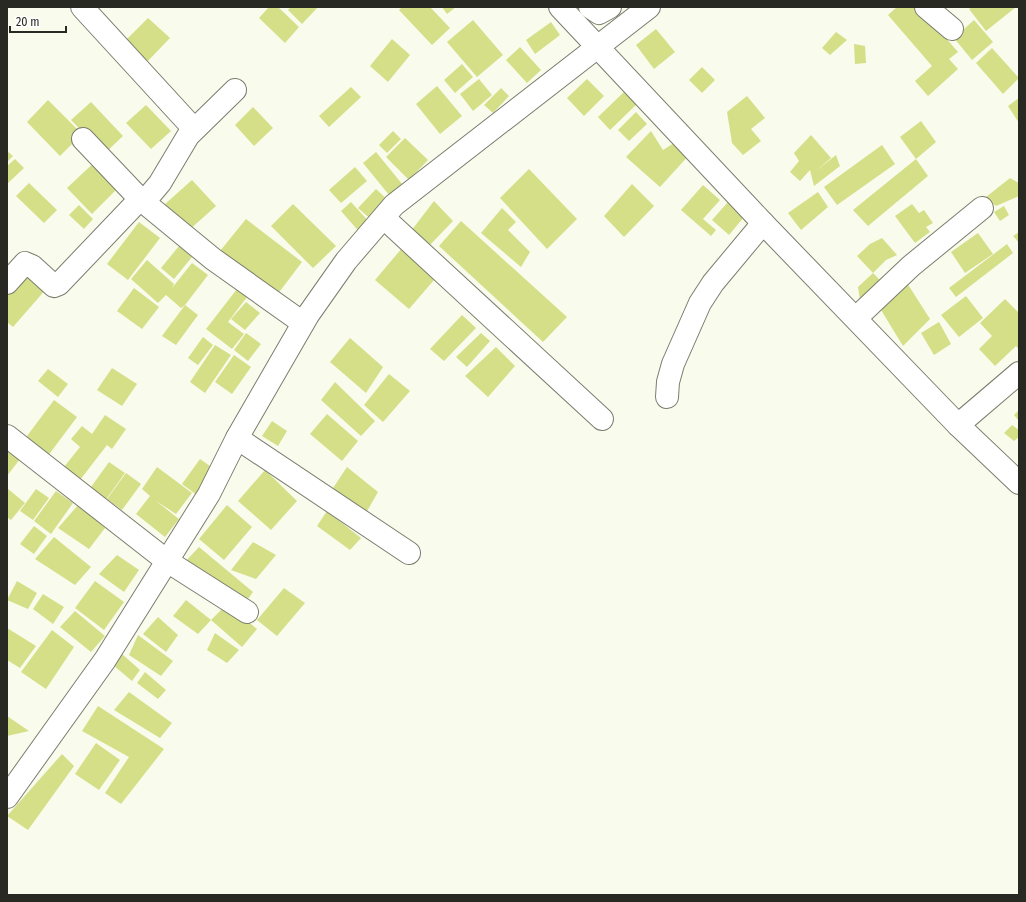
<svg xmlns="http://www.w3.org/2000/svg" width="1026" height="902" font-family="'Fira Sans Condensed',sans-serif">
<rect width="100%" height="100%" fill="#f9fcec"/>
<g fill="#d5df88">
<polygon points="269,7 278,7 299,27 285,43 259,18"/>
<polygon points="291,7 318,7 302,24 288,10"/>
<polygon points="402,7 430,7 450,28 432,45 399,10"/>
<polygon points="442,7 456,7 447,14"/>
<polygon points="897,7 919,7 958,52 949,59 958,69 928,96 915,81 932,66 888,15"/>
<polygon points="972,7 1016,7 986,31 969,9"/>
<polygon points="148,18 170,38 144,65 122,44"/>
<polygon points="473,20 503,55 477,77 447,42"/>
<polygon points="974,20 993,42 972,60 954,38"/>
<polygon points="551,22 560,35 535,54 526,40"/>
<polygon points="656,29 675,52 654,69 636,45"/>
<polygon points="836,32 847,40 830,55 822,48"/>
<polygon points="392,39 410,55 388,82 370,66"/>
<polygon points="854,44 865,46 866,63 855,64"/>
<polygon points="520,47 541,70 527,83 506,60"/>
<polygon points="992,48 1019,78 1003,94 976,63"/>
<polygon points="462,64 473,77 455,93 444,80"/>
<polygon points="702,67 715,80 702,93 689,80"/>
<polygon points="479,79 492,95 473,111 460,94"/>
<polygon points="587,79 604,96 584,116 567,98"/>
<polygon points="437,86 462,116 440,134 416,104"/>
<polygon points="351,87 361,97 329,127 319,116"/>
<polygon points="501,88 509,96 493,113 484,105"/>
<polygon points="626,90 638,103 610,130 598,117"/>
<polygon points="747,96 765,118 751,129 761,141 743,155 732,143 727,112"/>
<polygon points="1019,98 1019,123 1008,106"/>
<polygon points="48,100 82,134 60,156 27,122"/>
<polygon points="91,102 123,136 104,154 71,120"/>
<polygon points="146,105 171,131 151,149 126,123"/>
<polygon points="253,107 273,128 254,146 235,125"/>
<polygon points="636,112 647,124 629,141 618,130"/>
<polygon points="921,121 936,142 916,159 900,137"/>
<polygon points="393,131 401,139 387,153 379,145"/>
<polygon points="651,131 663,150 677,141 690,154 660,187 626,157"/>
<polygon points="811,135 831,158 816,171 836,155 840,166 814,186 810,170 800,181 790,172 799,161 794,153"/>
<polygon points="405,138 428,160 409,180 386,157"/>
<polygon points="882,145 895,164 837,205 824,187"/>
<polygon points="7,151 13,156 7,162"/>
<polygon points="376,152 407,190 394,201 363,163"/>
<polygon points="99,158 123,183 92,214 67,188"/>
<polygon points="15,159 24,168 7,184 7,166"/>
<polygon points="916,159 928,176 868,226 853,210"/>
<polygon points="355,167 367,181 341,203 329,190"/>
<polygon points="529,169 577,219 547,249 500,198"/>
<polygon points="1010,178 1019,183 1019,196 996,206 986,197"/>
<polygon points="192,180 216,206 188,231 164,205"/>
<polygon points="29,183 57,210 44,223 16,196"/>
<polygon points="632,184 654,206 624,237 604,216"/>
<polygon points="703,185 720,200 703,219 716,230 711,236 681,210"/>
<polygon points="376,189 391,203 373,221 358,208"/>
<polygon points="818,192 828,207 801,230 788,213"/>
<polygon points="434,201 453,221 428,247 411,231"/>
<polygon points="351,202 372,225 362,235 341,211"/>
<polygon points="728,202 744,217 729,235 712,220"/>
<polygon points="293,204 336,246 313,268 271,226"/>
<polygon points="912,204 919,213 924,210 933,223 926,227 930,232 915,243 895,216"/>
<polygon points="79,205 93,219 84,229 69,215"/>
<polygon points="1004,206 1009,215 1000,221 994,212"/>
<polygon points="502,208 516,222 508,230 530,252 521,267 481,233"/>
<polygon points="246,219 302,262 277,295 220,251"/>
<polygon points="461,221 567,317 543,342 439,246"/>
<polygon points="139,222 160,238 128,280 107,264"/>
<polygon points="1019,232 1019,243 1013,236"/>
<polygon points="978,233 993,254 965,273 951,252"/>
<polygon points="882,238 897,255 886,260 873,273 857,256 870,244"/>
<polygon points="1007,244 1013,253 956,297 949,288"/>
<polygon points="179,246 192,257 174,279 161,268"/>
<polygon points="402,248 434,280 409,309 375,280"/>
<polygon points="147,260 174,284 172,288 192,263 208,275 185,305 181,308 166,295 158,303 131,279"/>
<polygon points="28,272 47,288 13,327 7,322 7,295"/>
<polygon points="873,273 887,287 860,300 858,287"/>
<polygon points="907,283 930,319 903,346 878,305"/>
<polygon points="134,288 159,307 142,329 117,311"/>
<polygon points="237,289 247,297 228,322 244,334 232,349 206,329"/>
<polygon points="966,296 983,318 959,337 941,315"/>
<polygon points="1005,299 1019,313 1019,350 1016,346 995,366 979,349 992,336 980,323"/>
<polygon points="246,302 260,313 245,330 231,319"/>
<polygon points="185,305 198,315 176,345 162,336"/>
<polygon points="462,315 476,328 444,361 430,349"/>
<polygon points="939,322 951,344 934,355 921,333"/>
<polygon points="246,333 261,344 248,361 234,350"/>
<polygon points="481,333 490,341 467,367 456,357"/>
<polygon points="203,337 213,345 198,365 188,358"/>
<polygon points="350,338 383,367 366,393 330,362"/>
<polygon points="215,345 231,355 205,393 190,382"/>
<polygon points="496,347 515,366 488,397 465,376"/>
<polygon points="234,355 251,367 232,394 215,382"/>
<polygon points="112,368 137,384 122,406 97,390"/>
<polygon points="48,369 68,384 58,397 38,381"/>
<polygon points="389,374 410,391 383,422 364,405"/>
<polygon points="335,382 375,421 361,436 321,400"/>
<polygon points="54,400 77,417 44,461 21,444"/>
<polygon points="1019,410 1019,421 1014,415"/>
<polygon points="327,414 358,441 342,461 310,434"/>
<polygon points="105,415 126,429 112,449 107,445 80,480 64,467 80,447 71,439 82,426 92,434"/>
<polygon points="272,421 287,431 278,446 262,436"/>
<polygon points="1012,425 1019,430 1019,437 1014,441 1004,433"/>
<polygon points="7,449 20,459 7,476"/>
<polygon points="200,459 217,471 198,496 182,484"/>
<polygon points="109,462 125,473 102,505 86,494"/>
<polygon points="157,467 192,493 176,514 156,501 179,519 165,537 136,514 150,496 142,489"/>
<polygon points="347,467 378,492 366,513 333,488"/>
<polygon points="265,470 297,501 271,530 238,501"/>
<polygon points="126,473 141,484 122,510 107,499"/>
<polygon points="7,488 25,503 11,520 7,517"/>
<polygon points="36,489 49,498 33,520 20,511"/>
<polygon points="56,491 73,503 51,534 34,521"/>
<polygon points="79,504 105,528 89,549 58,528"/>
<polygon points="227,505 252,527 224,560 199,539"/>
<polygon points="327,511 361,538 350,550 317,526"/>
<polygon points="34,526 47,536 34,554 20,544"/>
<polygon points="54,537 91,567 75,585 35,559"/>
<polygon points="253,542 276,555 256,579 231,570"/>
<polygon points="199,547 253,592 243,606 184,563"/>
<polygon points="117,555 139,570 124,592 99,574"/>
<polygon points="17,581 37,593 28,609 7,600"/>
<polygon points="95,581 124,602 104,630 75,608"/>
<polygon points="284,588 305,603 277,636 257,620"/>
<polygon points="43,594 64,607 53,624 33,609"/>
<polygon points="186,600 211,620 198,634 173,616"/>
<polygon points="227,604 257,629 242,647 211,620"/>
<polygon points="75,611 105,636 91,652 60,627"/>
<polygon points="158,617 178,635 166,652 143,634"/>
<polygon points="7,628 36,646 20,668 7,660"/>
<polygon points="52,630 74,647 46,689 21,672"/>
<polygon points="215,633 239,650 227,663 207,650"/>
<polygon points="138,635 173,661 161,676 129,655"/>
<polygon points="122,654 140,670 132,681 113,665"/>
<polygon points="145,672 166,690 158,699 137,683"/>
<polygon points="129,692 172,723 160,738 114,710"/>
<polygon points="98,706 164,749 121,804 105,793 129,757 82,731"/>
<polygon points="7,716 29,731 7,736"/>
<polygon points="96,743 120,760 99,790 75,774"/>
<polygon points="62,754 74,766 28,830 7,816"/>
</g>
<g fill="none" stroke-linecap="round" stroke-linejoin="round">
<g stroke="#7b7d6f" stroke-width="24">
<g id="minor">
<polyline points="82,7 194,129"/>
<polyline points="560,7 763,223 958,425 1019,483"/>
<polyline points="590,7 599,13 610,7"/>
<polyline points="926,7 952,29"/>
<polyline points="83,139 140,199 213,259 303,323"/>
<polyline points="144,202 160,183 188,136 235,90"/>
<polyline points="384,218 602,419"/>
<polyline points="7,283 25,263 32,266 54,286 59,284 140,199"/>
<polyline points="856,318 911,266 982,208"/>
<polyline points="667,397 668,382 673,364 700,303 713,283 763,223"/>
<polyline points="958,425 1019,373"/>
<polyline points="7,436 167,561 247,612"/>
<polyline points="237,438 409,553"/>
<polyline points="7,797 105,660 209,494 237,438 308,315 346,261 394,205 649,7"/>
</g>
</g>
<use href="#minor" stroke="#fff" stroke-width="22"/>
</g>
<rect width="1026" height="902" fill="none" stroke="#282923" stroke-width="16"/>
<path d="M10 26v6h56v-6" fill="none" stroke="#282923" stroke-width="2"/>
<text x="16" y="26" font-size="12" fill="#282923" stroke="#ffffff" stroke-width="3" paint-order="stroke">20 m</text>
</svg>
